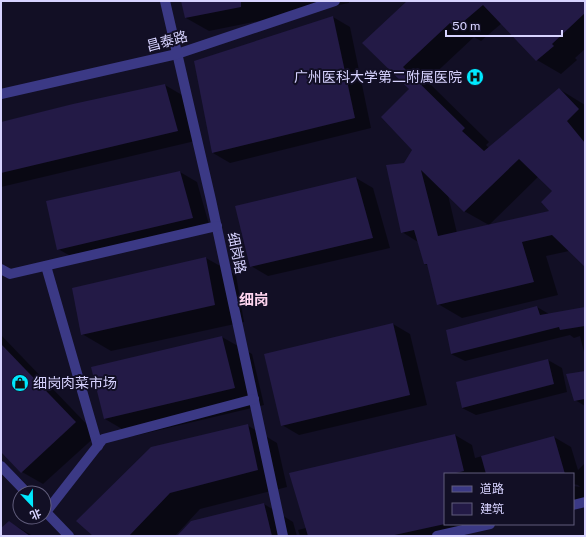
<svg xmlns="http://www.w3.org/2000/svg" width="586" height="537" font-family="'Public Sans','Noto Sans SC',sans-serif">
<rect width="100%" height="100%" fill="#120f25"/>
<g fill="#0007" fill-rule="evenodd">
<polygon points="182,1 349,1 349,3 209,31 186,18"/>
<path d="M409,1H585V49L575,58L577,60L561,74L537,60L502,23L481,41L474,37L427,81L489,142L486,145L489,148L559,89L585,105V266L569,251L546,256L558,295L462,318L438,304L429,266L425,264L418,242L402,232L404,164L414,150L410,89L363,43ZM539,176L554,191L551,211L457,233L448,195L464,211L489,225Z"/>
<polygon points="333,17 350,27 371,128 230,163 213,153"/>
<polygon points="165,85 182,95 195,141 1,187 1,123"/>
<polygon points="180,172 197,182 210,228 76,259 58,249"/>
<polygon points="356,178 373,188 390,248 268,276 251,266"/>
<polygon points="206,258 236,275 244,322 111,351 82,334"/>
<polygon points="537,307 549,314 585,308 585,356 580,336 574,338 570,335 465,361 451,354"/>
<polygon points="393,324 410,334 427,405 299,435 282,425"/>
<polygon points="1,335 97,435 43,484 22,472 1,451"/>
<polygon points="222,337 252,354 264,405 134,436 105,419 92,368"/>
<polygon points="548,360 562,368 567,392 476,415 462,408"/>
<polygon points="585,372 585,406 575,400"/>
<polygon points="247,425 277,443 287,487 200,509 175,536 95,536"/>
<polygon points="455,435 472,445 475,458 554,437 571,447 578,470 585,463 585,493 584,493 585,496 585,507 573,510 573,486 580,487 578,485 573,484 573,474 445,474 445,524 501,524 448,536 300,536 298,530 306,528"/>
<polygon points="264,504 293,522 297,536 178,536"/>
<polygon points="9,522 33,536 1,536 1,529"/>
</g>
<g fill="#231a46" fill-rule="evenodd">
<polygon points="181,1 241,1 241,7 185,18"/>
<path d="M407,1H585V13L552,44L554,46L536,61L483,5L456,28L450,23L403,67L465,128L462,131L484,151L559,88L579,109L567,121L585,143V267L552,235L522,242L534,282L437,305L427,264H424L414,230L401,233L386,165L404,163L412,150L381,117L409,89L362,43ZM519,159L552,191L541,202L549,211L438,236L421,170L464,212Z"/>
<polygon points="333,16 355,118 212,153 194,61"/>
<polygon points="165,84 178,131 1,173 1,122 73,104"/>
<polygon points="180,171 193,218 57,250 46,201"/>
<polygon points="356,177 373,238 250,267 235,206"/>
<polygon points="206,257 215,305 81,335 72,288"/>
<polygon points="537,306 540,315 585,307 585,326 560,330 559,327 451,354 446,330"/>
<polygon points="393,323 410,395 281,426 264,354"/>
<polygon points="222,336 235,388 104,419 91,367"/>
<polygon points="1,344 76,422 21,473 1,452"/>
<polygon points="548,359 554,384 462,408 456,382"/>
<polygon points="585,371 585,399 574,401 566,374"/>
<polygon points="248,424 258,470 170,493 129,536 93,536 76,521 151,447"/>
<polygon points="455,434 464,471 452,474 445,474 445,524 390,536 308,536 289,473"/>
<polygon points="554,436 565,474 486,474 481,456"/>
<polygon points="264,503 272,536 177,536 191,521"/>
<polygon points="9,521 30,536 1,536 1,528"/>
</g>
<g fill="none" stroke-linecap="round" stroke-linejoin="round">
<g stroke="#3b3985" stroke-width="10">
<polyline points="165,1 211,200 283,536"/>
<polyline points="1,94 177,54 335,1"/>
<polyline points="46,266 98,446"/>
<polyline points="1,269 10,274 217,226"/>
<polyline points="1,466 27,493"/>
<polyline points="573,505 585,502"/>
<polyline points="44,510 69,536"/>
<polyline points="46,512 103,439 254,399"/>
<polyline points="437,536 490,524"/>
</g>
</g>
<defs>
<g id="hospital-disc" transform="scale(0.9)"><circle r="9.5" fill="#00e8fe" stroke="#120f25"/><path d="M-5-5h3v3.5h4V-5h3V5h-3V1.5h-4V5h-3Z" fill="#111"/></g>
<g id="shop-disc" transform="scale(0.9)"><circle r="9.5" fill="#00e8fe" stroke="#120f25"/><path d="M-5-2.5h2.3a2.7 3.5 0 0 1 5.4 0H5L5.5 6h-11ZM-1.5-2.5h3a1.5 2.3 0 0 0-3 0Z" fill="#111"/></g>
</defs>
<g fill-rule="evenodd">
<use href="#hospital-disc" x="475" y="77"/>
<use href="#shop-disc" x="20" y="383"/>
</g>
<g text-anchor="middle" stroke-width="4" stroke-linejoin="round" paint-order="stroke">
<g font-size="14" fill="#d7d3ff" stroke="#120f25">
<text transform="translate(167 41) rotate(-15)" y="5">昌泰路</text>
<text transform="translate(237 253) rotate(78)" y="5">细岗路</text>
</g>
<g font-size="14" fill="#d7d3ff" stroke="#120f25" text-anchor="end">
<text x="462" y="82">广州医科大学第二附属医院</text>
<text x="33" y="388" text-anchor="start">细岗肉菜市场</text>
</g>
<g font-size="15" font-weight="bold" fill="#ffd5f0" stroke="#120f25">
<text x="254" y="305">细岗</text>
</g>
</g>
<rect width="586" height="537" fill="none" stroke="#d7d3ff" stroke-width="4"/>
<rect x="444" y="473" width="130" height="52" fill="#120f25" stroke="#615d7c"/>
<rect x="452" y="486" width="20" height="6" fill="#3b3985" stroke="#615d7c"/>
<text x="480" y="493" font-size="12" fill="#d7d3ff">道路</text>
<rect x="452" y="503" width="20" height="12" fill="#231a46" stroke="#615d7c"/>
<text x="480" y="513" font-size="12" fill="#d7d3ff">建筑</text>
<g transform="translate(32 505) rotate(158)"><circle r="19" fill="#120f25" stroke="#615d7c"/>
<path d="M0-3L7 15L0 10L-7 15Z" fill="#00e8fe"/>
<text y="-6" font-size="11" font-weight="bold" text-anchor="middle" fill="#d7d3ff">北</text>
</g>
<path d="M446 30v6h116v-6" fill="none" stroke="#d7d3ff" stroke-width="2"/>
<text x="452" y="30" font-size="12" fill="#d7d3ff" stroke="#120f25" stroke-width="3" paint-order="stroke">50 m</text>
</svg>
